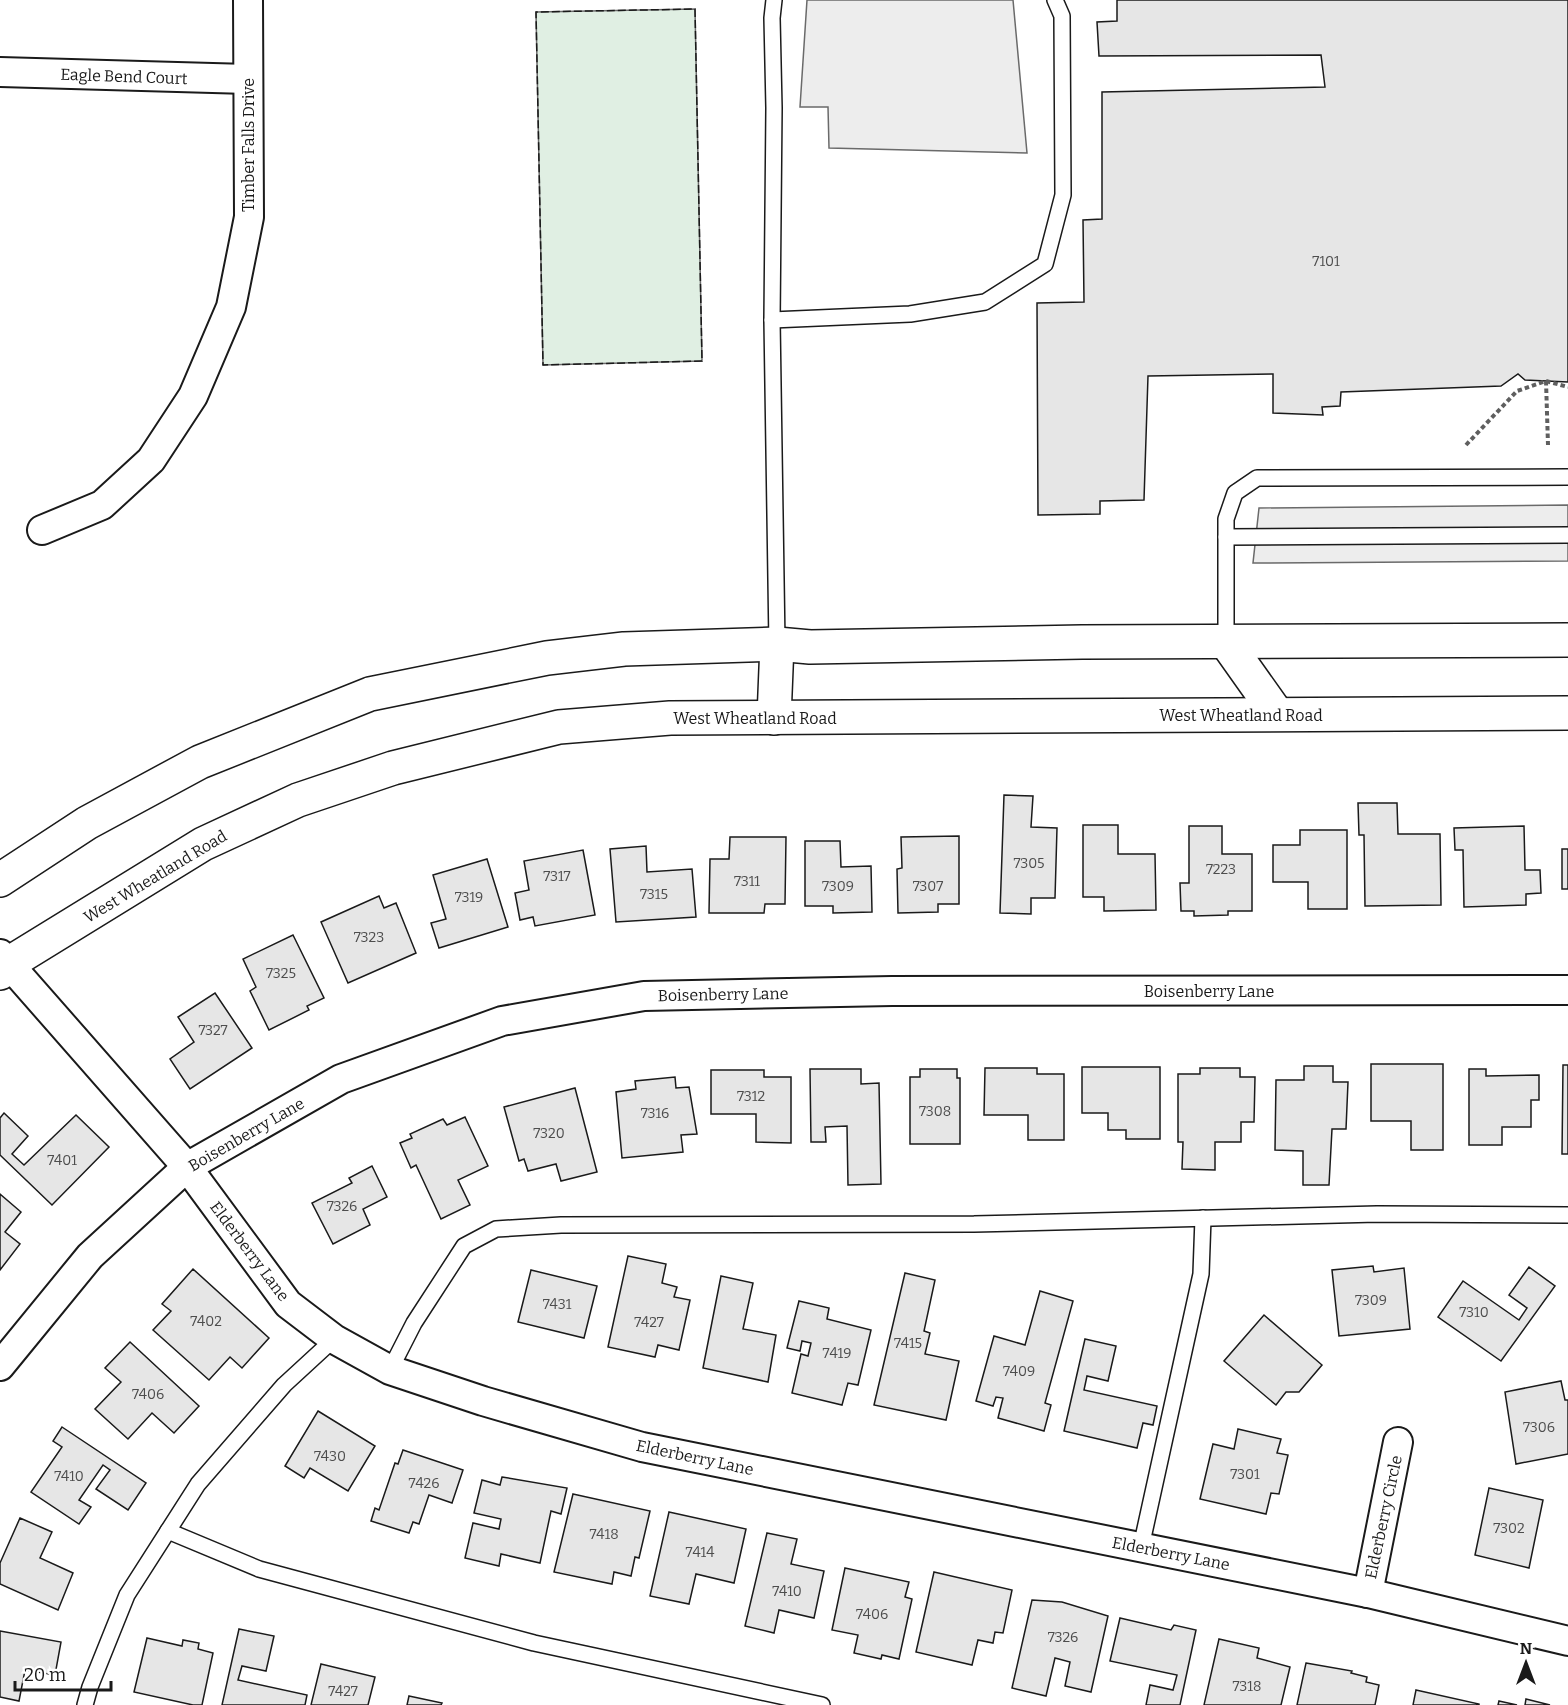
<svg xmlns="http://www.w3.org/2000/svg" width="1568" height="1705" font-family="Bitter,serif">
<rect width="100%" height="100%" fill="#fff"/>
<polygon fill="#e0efe3" stroke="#6a6a6a" stroke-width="1.5" points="695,9 702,361 543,365 536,12"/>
<g fill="#ededed" stroke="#6a6a6a" stroke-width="1.5">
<polygon points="807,0 1013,0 1027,153 829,148 828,107 800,107"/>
<polygon points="1568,505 1568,561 1253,563 1259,508"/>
</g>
<g fill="#e6e6e6" stroke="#1a1a1a" stroke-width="1.5">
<polygon points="1117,0 1568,0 1568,382 1525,380 1518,374 1501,386 1341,392 1340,406 1322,407 1323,415 1273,413 1273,374 1148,376 1144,500 1100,501 1100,514 1038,515 1037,303 1084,302 1083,220 1102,219 1102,92 1325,87 1321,55 1099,56 1097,22 1117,21"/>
<polygon points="1004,795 1033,796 1031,827 1057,828 1055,898 1031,898 1031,914 1000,913"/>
<polygon points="1358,803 1397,803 1398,834 1440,834 1441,905 1365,906 1364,835 1359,835"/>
<polygon points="1083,825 1118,825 1118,854 1155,854 1156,910 1104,911 1104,897 1083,897"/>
<polygon points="1189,826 1222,826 1222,854 1252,854 1252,911 1228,911 1228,915 1194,916 1194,911 1181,911 1180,883 1189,883"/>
<polygon points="1524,826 1525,870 1540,870 1541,893 1526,894 1526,905 1464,907 1463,850 1455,850 1454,828"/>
<polygon points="1300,830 1347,830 1347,909 1308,909 1308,882 1273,882 1273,845 1300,845"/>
<polygon points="959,836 959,904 938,904 938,912 898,913 897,869 902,868 901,837"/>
<polygon points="730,837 786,837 785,904 765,904 764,913 709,913 710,859 729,859"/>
<polygon points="805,841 840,841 841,867 871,866 872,912 833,913 833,906 805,906"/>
<polygon points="646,846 647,872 692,869 696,917 616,922 610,849"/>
<rect x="1562" y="849" width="6" height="40"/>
<polygon points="583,850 595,915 535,926 533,917 520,920 515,893 529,890 524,861"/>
<polygon points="487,859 508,927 439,948 431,923 446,919 433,875"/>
<polygon points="379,896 384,908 396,903 416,953 348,983 321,922"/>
<polygon points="293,935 324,998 307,1006 309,1010 269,1030 250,991 256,987 243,959"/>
<polygon points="215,993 252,1048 190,1089 170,1059 194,1042 178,1017"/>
<polygon points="1371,1064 1443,1064 1443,1150 1411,1150 1411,1121 1371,1121"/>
<polygon points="1563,1065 1568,1065 1568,1154 1562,1154"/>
<polygon points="1304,1066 1333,1066 1333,1082 1348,1082 1346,1129 1332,1129 1329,1185 1303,1185 1303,1151 1275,1150 1276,1080 1304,1080"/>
<polygon points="1082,1067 1160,1067 1160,1139 1126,1139 1126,1130 1108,1130 1108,1113 1082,1113"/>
<polygon points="985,1068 1037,1068 1037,1074 1064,1074 1064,1140 1028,1140 1028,1115 984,1115"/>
<polygon points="1200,1068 1240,1068 1240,1077 1255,1077 1254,1122 1241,1122 1241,1142 1215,1142 1215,1170 1182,1169 1183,1142 1178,1142 1178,1074 1200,1074"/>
<polygon points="810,1069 861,1069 861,1084 879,1083 881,1184 848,1185 847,1126 825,1127 826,1142 811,1142"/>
<polygon points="920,1069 957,1069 957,1078 960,1078 960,1144 910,1144 910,1077 920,1077"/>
<polygon points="1469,1069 1486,1069 1486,1076 1539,1075 1539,1100 1531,1100 1531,1127 1502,1127 1502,1145 1469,1145"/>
<polygon points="711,1070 764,1070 764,1077 791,1077 791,1143 756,1142 756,1114 711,1114"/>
<polygon points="675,1077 676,1088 689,1087 697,1134 681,1135 683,1152 622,1158 616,1092 636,1089 635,1081"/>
<polygon points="575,1088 597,1172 561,1181 556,1164 528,1171 524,1159 519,1161 504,1107"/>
<polygon points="4,1113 28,1136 12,1154 24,1165 76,1115 109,1147 52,1205 0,1155 0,1118"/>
<polygon points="465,1117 488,1166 458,1180 470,1205 441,1219 416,1165 411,1168 400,1143 412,1138 410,1134 443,1119 447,1125"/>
<polygon points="372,1166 387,1197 363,1209 370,1225 333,1244 312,1203 352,1183 349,1178"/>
<polygon points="0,1194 21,1212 5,1232 20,1244 0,1270"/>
<polygon points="628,1256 666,1264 662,1283 677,1287 674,1297 690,1300 679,1350 658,1345 655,1357 608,1347"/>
<polygon points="1373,1266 1374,1272 1404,1268 1410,1329 1339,1336 1332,1270"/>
<polygon points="1529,1267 1555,1286 1501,1361 1438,1317 1463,1281 1519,1320 1527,1308 1509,1295"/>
<polygon points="193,1269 269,1338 242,1368 230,1357 209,1380 153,1330 171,1311 162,1304"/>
<polygon points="531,1270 597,1286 584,1338 518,1322"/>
<polygon points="905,1273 935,1280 924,1331 930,1333 925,1354 959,1361 946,1420 874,1405"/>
<polygon points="721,1276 753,1283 743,1329 776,1335 768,1382 703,1368"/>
<polygon points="1040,1291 1073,1301 1045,1403 1051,1405 1044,1431 998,1418 1003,1398 996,1397 993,1406 976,1401 994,1336 1025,1345"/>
<polygon points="799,1301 829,1308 827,1319 871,1330 858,1385 848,1383 842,1405 792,1393 801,1354 808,1356 811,1343 802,1341 800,1351 787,1348"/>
<polygon points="1264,1315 1322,1365 1299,1392 1286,1392 1276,1405 1224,1361"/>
<polygon points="1085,1339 1116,1346 1108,1381 1087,1376 1084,1390 1157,1406 1153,1425 1143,1423 1137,1448 1064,1431"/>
<polygon points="130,1342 199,1406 174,1433 152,1413 128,1439 95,1409 121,1382 105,1368"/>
<polygon points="1561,1381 1565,1400 1568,1400 1568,1454 1516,1464 1505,1392"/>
<polygon points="318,1411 375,1446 348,1491 310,1468 304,1478 285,1466"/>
<polygon points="62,1427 146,1483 128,1510 96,1489 110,1470 103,1465 79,1500 91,1507 79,1524 31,1492 62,1447 53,1441"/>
<polygon points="1238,1429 1281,1439 1277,1453 1288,1455 1279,1494 1271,1493 1266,1514 1200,1499 1213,1444 1234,1449"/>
<polygon points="403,1450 463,1470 452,1503 429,1495 419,1524 413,1522 409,1533 371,1521 375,1508 379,1510 395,1463 398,1464"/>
<polygon points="502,1477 567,1488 561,1514 551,1511 540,1563 501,1554 499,1566 465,1558 473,1523 499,1529 501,1519 474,1513 482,1480 500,1485"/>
<polygon points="1489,1488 1543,1500 1529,1568 1475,1555"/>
<polygon points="573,1494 650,1511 639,1558 635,1557 631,1576 614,1572 612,1584 554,1572"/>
<polygon points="669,1512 746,1529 734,1583 696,1574 689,1604 650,1596"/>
<polygon points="20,1518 52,1532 40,1558 73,1573 58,1610 0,1584 0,1563"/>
<polygon points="767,1533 797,1539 791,1564 824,1571 814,1618 779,1610 774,1633 745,1626"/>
<polygon points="845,1568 909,1582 905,1597 912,1599 899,1659 882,1655 881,1659 854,1653 858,1635 832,1630"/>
<polygon points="934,1572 1012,1590 1003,1633 995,1632 993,1643 978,1640 972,1665 916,1652"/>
<polygon points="1032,1600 1062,1602 1108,1616 1091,1692 1065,1686 1070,1662 1055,1658 1046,1696 1012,1688"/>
<polygon points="1120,1618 1171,1630 1174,1625 1196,1630 1180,1705 1146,1705 1150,1685 1173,1690 1177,1675 1110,1661"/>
<polygon points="239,1629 274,1636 266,1671 242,1666 238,1680 307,1695 305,1705 222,1705"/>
<polygon points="0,1631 61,1642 55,1675 25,1670 19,1701 0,1697"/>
<polygon points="147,1638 182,1646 183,1640 199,1643 198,1649 213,1653 202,1705 193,1705 134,1692"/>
<polygon points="1219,1639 1259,1648 1257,1658 1290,1667 1281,1705 1204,1705"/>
<polygon points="1306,1663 1352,1671 1351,1673 1367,1677 1366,1682 1379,1685 1375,1705 1297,1705"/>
<polygon points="321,1664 375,1677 368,1705 311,1705"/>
<polygon points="1416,1690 1479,1704 1479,1705 1413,1705"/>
<polygon points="409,1696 442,1703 441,1705 407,1705"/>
<polygon points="1526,1699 1550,1705 1525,1705"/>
<polygon points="1499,1701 1517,1705 1498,1705"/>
</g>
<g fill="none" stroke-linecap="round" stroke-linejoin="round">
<g stroke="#1a1a1a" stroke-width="18">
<g id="service">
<polyline points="774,0 772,18 774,108 772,320 777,644"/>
<polyline points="772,320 910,314 985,302 1045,264 1063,195 1062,16 1055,0"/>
<polyline points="1226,537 1568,535"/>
<polyline points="1226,642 1226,519 1235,493 1257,478 1568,477"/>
<polyline points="390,1370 414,1323 464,1246 496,1229 561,1225 974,1224 1377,1214 1568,1215"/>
<polyline points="168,1531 259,1569 534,1643 822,1705"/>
<polyline points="1141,1547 1201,1274 1203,1218"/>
<polyline points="85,1705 90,1687 127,1595 198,1484 284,1385 334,1339"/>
</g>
</g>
<g stroke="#1a1a1a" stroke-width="32">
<g id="minor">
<polyline points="0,72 248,79"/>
<polyline points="42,530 102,505 151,460 193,396 231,307 249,217 248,0"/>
<polyline points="0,954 187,1167 288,1304 334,1339 390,1370 483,1401 642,1447 1368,1593 1568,1641"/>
<polyline points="0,1366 90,1256 187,1167 341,1079 502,1021 644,996 892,991 1568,990"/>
<polyline points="1368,1593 1398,1442"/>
</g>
</g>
<g stroke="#1a1a1a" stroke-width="36">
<g id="secondary">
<polyline points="1226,642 1277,714"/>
<polyline points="774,718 777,644"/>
<polyline points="0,880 87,823 200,762 370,694 547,658 624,649 777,644 810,647 1082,642 1568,640"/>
<polyline points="0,973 8,964 203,844 298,800 393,768 559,727 670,718 1568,713"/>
</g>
</g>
<g stroke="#5f5f5f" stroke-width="4" stroke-dasharray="4.5 3" stroke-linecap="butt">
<polyline points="1546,381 1548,445"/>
<polyline points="1466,445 1517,391 1546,381 1568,387"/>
</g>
<use href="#service" stroke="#fff" stroke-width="15"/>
<use href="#minor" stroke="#fff" stroke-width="28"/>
<use href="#secondary" stroke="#fff" stroke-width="33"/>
<polygon stroke="#1a1a1a" stroke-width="1.5" stroke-dasharray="8 3" stroke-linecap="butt" points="695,9 702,361 543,365 536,12"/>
</g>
<g text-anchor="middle" stroke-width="4.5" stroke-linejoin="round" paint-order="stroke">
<g font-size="14" fill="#4d4d4d">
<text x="1326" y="266">7101</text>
<text x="1029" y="868">7305</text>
<text x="1221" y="874">7223</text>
<text x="557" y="881">7317</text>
<text x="747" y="886">7311</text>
<text x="838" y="891">7309</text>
<text x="928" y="891">7307</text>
<text x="654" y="899">7315</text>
<text x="469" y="902">7319</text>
<text x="369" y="942">7323</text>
<text x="281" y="978">7325</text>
<text x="213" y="1035">7327</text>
<text x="751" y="1101">7312</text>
<text x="935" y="1116">7308</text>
<text x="655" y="1118">7316</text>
<text x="549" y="1138">7320</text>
<text x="62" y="1165">7401</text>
<text x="342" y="1211">7326</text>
<text x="1371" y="1305">7309</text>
<text x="557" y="1309">7431</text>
<text x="1474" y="1317">7310</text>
<text x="206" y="1326">7402</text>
<text x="649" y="1327">7427</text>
<text x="908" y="1348">7415</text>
<text x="837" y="1358">7419</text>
<text x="1019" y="1376">7409</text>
<text x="148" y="1399">7406</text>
<text x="1539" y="1432">7306</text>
<text x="330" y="1461">7430</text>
<text x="1245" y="1479">7301</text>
<text x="69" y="1481">7410</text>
<text x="424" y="1488">7426</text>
<text x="1509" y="1533">7302</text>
<text x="604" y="1539">7418</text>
<text x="700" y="1557">7414</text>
<text x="787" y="1596">7410</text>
<text x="872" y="1619">7406</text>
<text x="1063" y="1642">7326</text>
<text x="1247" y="1691">7318</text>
<text x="343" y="1696">7427</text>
</g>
<g font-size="16" fill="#1a1a1a" stroke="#fff">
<text transform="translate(124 76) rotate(2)" y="6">Eagle Bend Court</text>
<text transform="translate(248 145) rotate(-90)" y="6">Timber Falls Drive</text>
<text x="1241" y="721">West Wheatland Road</text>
<text x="755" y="724">West Wheatland Road</text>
<text transform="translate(155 876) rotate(-31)" y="6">West Wheatland Road</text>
<text x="1209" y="997">Boisenberry Lane</text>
<text transform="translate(723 994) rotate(-1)" y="6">Boisenberry Lane</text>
<text transform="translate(246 1134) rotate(-30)" y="6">Boisenberry Lane</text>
<text transform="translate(250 1251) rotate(53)" y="6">Elderberry Lane</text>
<text transform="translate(695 1457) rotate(12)" y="6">Elderberry Lane</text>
<text transform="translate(1383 1517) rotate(-78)" y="6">Elderberry Circle</text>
<text transform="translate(1171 1553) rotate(11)" y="6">Elderberry Lane</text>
</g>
</g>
<g transform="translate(1526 1663)" stroke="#ffffff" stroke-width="4.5" paint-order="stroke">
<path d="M0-4.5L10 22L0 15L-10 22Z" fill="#1a1a1a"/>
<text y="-9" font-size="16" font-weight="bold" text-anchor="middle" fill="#1a1a1a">N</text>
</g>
<path d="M15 1681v9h96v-9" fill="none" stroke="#1a1a1a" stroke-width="3"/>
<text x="24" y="1681" font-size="18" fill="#1a1a1a" stroke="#ffffff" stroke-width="4.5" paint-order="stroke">20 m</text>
</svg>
